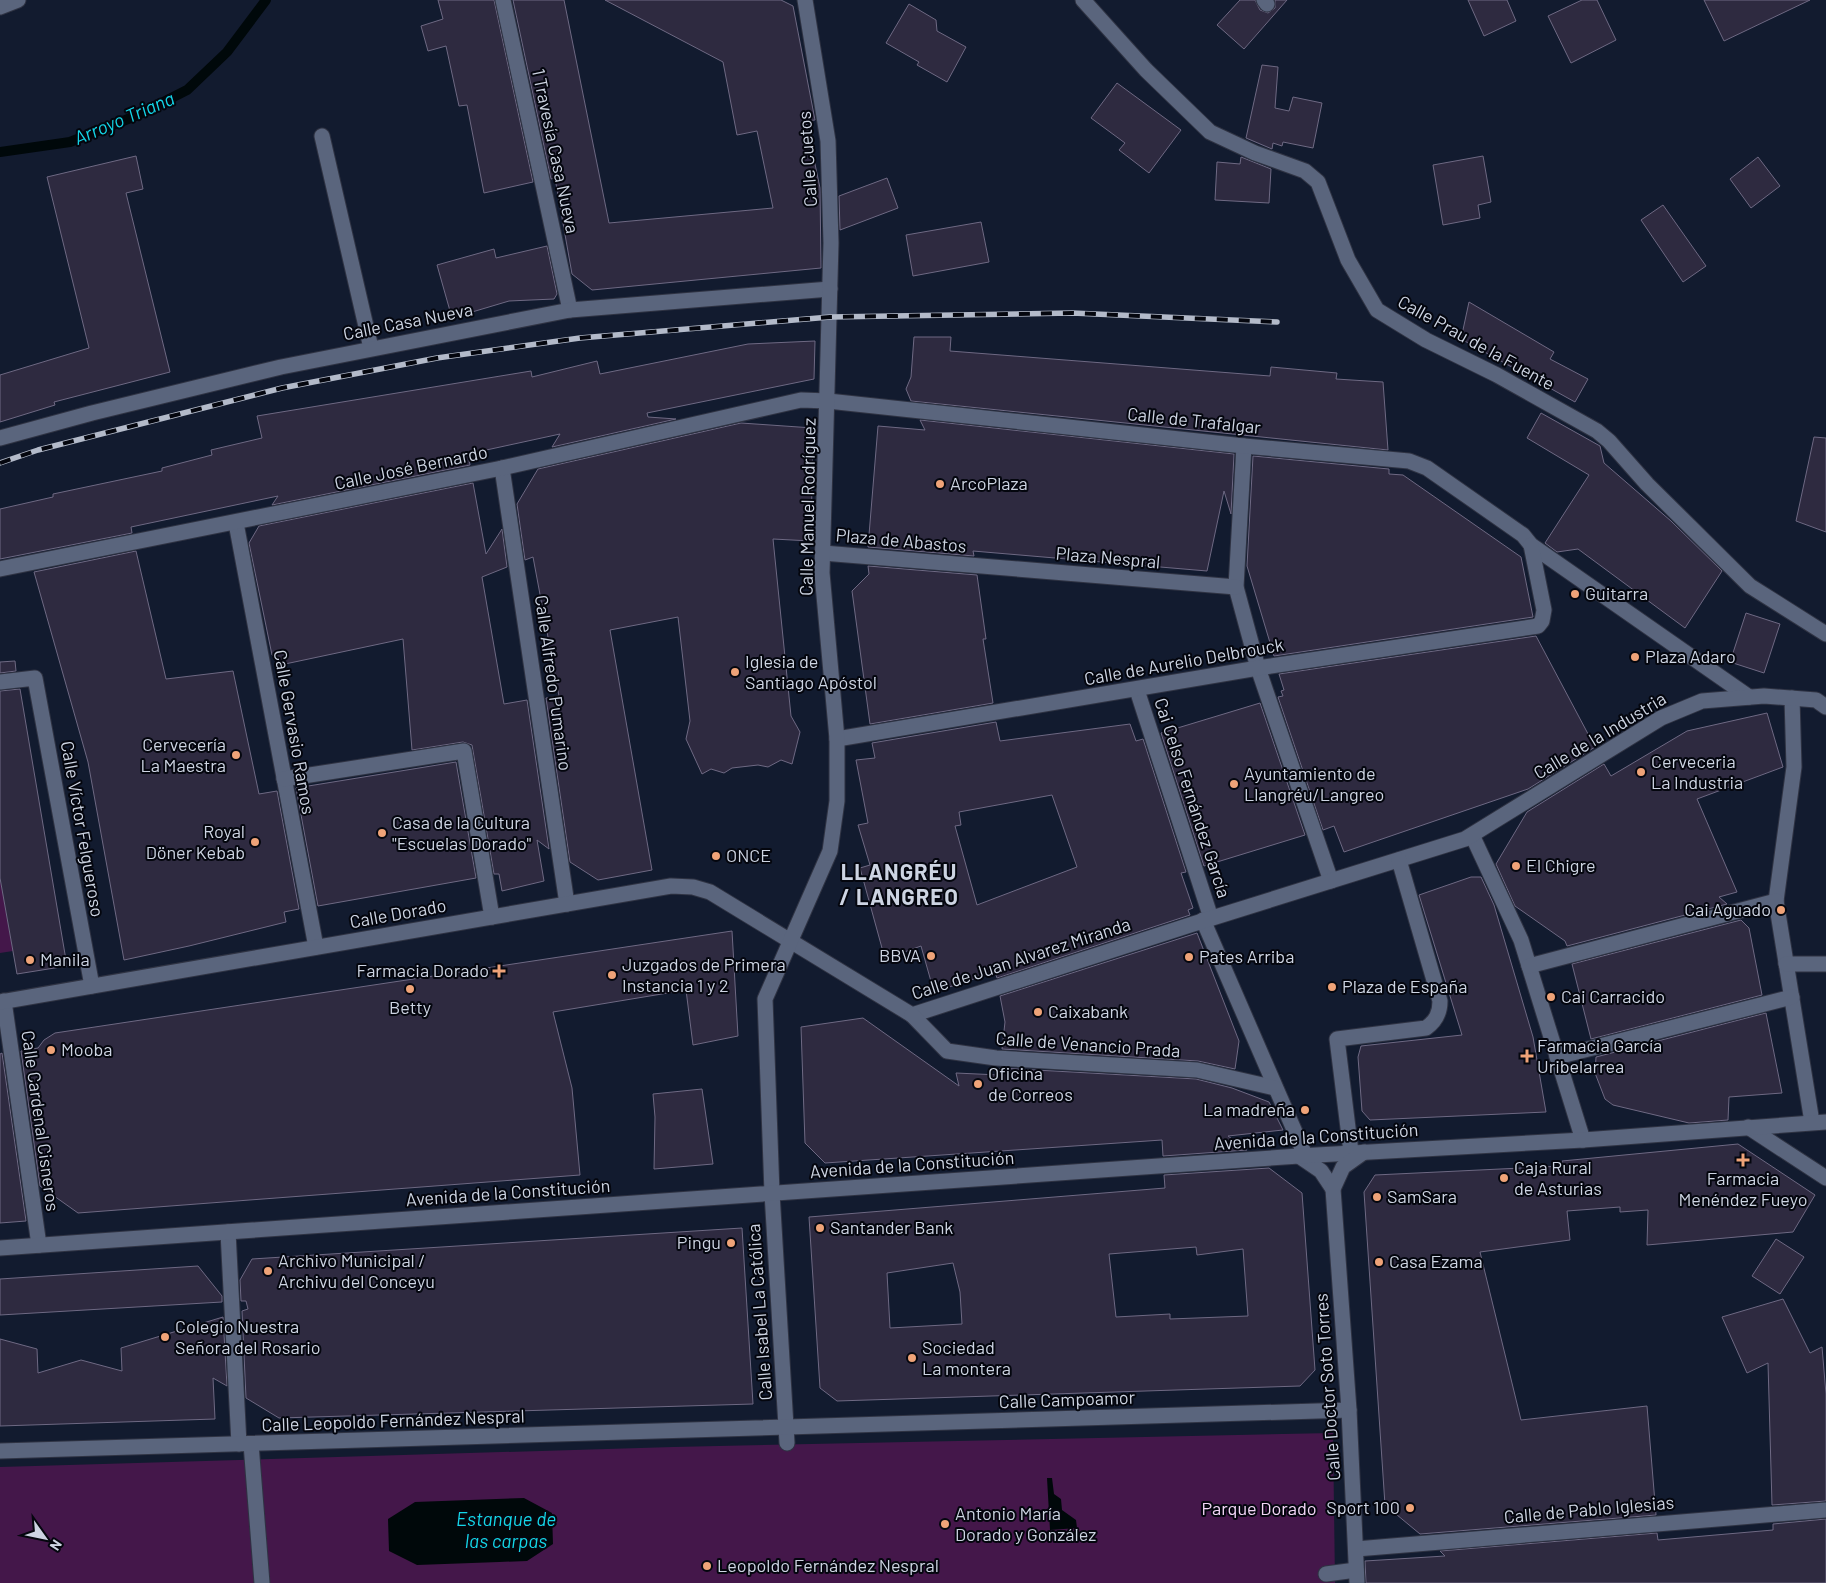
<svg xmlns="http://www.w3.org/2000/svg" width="1826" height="1583" font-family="Barlow,sans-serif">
<rect width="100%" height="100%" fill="#121b2f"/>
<g fill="#44174a">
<polygon points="0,878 13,951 0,953"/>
<polygon points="1333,1433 1335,1583 0,1583 0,1467 673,1447"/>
</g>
<g fill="#00080a">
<polygon points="1047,1478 1052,1478 1054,1494 1061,1499 1062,1510 1076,1520 1077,1528 1050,1530"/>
<polygon points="524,1498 552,1513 553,1544 527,1561 499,1562 417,1565 389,1551 388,1519 415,1502"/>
</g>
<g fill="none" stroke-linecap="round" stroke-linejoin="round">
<polyline stroke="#00080a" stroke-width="10" points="0,152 70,142 138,115 187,90 227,52 266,0"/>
</g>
<g fill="#2e2a40" stroke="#6e6983" fill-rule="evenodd">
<polygon points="438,0 494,0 533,182 484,193 467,105 459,106 446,46 428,51 421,26 443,19"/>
<polygon points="513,0 564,0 609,223 773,208 757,131 737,135 723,62 605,0 781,0 793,6 815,120 806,121 820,188 821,268 592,290 572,274 555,178 551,179"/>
<polygon points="1240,0 1255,0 1260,10 1268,13 1275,8 1275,0 1287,0 1244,49 1217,25"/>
<polygon points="1468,0 1507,0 1516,21 1484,36"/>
<polygon points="1582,0 1597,0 1616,40 1571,63 1548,16"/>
<polygon points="1704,0 1810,0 1724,41"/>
<polygon points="909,4 936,20 937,31 966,47 947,82 917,65 919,62 886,43"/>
<polygon points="1262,65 1278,67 1275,108 1289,111 1293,97 1322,103 1313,148 1283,142 1282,146 1273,143 1272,149 1246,138"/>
<polygon points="1117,83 1181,130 1149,173 1119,150 1125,143 1091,118"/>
<polygon points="136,156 143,189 126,193 170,372 54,402 55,405 0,422 0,375 89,348 47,177"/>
<polygon points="1483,156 1491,202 1478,205 1480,218 1443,225 1433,165"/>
<polygon points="1241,157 1271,169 1269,203 1215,200 1217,162 1240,164"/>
<polygon points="1758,157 1780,186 1751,208 1730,179"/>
<polygon points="887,178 898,208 840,230 839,196"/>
<polygon points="1663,205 1706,266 1683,282 1641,220"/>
<polygon points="981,222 989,262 913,276 906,235"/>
<polygon points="547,246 557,294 554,299 509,301 452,318 437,265 494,249 496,258"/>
<polygon points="1469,302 1554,352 1550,359 1588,379 1575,402 1461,339"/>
<polygon points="914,337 951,337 950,351 1270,376 1271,367 1337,373 1336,379 1383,382 1388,450 911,401 906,389 911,377"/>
<polygon points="815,341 814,379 647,413 648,417 676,419 552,447 560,434 468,454 470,465 272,505 278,496 131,527 132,533 0,559 0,509 53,497 53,494 162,471 162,468 212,455 211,450 262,438 257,416 531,371 532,377 597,361 600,374 748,344"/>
<polygon points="1541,413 1600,446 1604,463 1671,521 1722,571 1685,628 1578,549 1557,552 1545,543 1589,475 1527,438"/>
<polygon points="920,420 1234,454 1231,514 1224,491 1207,571 973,551 974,556 868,547 878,426 925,430"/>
<polygon points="741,423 813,428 811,541 773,539 791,716 800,732 792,764 781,760 768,767 758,765 732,768 724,773 711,769 702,774 686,739 690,721 678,617 610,630 652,870 598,880 570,862 546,698 559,696 533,557 525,560 517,504 538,469"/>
<polygon points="1814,437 1826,438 1826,532 1796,521"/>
<polygon points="1253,456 1389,469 1389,474 1403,475 1521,557 1533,617 1274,656 1247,566"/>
<polygon points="473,483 486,554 502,529 507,567 482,577 504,704 527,700 549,849 537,840 544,881 502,891 499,874 494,874 472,745 463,742 412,750 403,639 285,664 272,655 249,543 259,526"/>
<polygon points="136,551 166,679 233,671 259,794 277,791 299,909 284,912 286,922 189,946 124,960 88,762 34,572"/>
<polygon points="868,566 977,575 986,639 983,639 993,703 870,724 852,591 869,574"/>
<polygon points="1746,613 1780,624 1764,673 1730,662"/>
<polygon points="1536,636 1595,747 1528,789 1344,852 1334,826 1323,830 1278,697 1283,696 1281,691 1284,690 1279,674"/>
<polygon points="15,661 16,671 0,673 0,662"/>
<polygon points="20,689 67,966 17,974 0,878 0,691"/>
<polygon points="1260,703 1305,835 1204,866 1161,733"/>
<polygon points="1767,713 1783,767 1697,799 1737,892 1719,897 1727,904 1567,946 1565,941 1515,906 1496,864 1527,812 1604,764 1611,776 1687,731"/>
<path d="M996,722L1000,741L1130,724L1136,741L1143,739L1186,872L1181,873L1193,908L1188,910L1190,915L997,978L995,972L934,992L921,946L885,959L860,868L870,865L858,825L868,823L856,760L875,758L872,743ZM1052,795L1077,867L977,905L955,826L961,825L959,812Z"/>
<polygon points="456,762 476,878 318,906 296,788"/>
<polygon points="1471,877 1481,877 1494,905 1533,1037 1546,1112 1370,1120 1362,1111 1358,1057 1361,1046 1462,1035 1419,895"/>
<polygon points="1741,920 1749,928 1762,995 1591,1039 1572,964"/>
<polygon points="732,931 738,1036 693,1045 686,990 553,1012 572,1088 580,1175 78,1213 40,1186 21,1051 38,1048 44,1040 55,1033"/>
<polygon points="1197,933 1239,1041 1235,1069 1198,1061 1002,1049 1005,1022 1000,996"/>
<polygon points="1766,1013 1782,1093 1729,1097 1728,1120 1689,1123 1613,1105 1605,1099 1595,1073 1596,1057"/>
<polygon points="863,1018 959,1086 956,1073 999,1075 1000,1068 1196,1079 1232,1088 1269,1102 1283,1130 1228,1136 1247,1150 1163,1156 1162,1140 825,1163 805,1143 801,1027"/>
<polygon points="2,1053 26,1221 0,1223 0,1054"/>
<polygon points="702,1089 713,1164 654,1169 655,1117 653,1094"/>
<polygon points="1738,1144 1815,1195 1793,1232 1647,1245 1648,1210 1620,1212 1620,1207 1567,1211 1570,1240 1480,1252 1521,1420 1647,1406 1656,1515 1420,1534 1385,1505 1364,1192 1375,1175 1563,1166 1562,1161"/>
<path d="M1269,1168L1302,1193L1315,1370L1300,1386L837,1401L820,1388L809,1217L1165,1188L1164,1175ZM1196,1247L1197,1255L1243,1249L1248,1316L1170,1319V1314L1116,1317L1109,1254ZM953,1263L960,1292L962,1324L890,1328L887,1273Z"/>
<polygon points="742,1228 753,1404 279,1418 246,1398 242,1311 248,1309 246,1301 241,1301 240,1280 252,1259"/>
<polygon points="1776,1239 1804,1257 1780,1294 1752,1276"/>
<polygon points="198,1266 222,1296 222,1302 0,1315 0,1279"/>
<polygon points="1783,1299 1810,1353 1822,1347 1826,1394 1826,1501 1772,1505 1768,1363 1747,1373 1722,1317"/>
<polygon points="223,1317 227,1386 213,1378 215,1419 0,1426 0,1339 37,1349 38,1373 81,1360 122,1371 121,1348"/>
<polygon points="1826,1519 1826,1583 1366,1583 1365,1561 1445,1556 1440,1551 1657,1533 1658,1540 1773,1530 1773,1524"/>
</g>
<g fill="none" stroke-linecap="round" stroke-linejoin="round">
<g stroke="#2f3343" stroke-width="17">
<g id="street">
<polyline points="503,0 570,310"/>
<polyline points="1083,0 1146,70 1210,132 1255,153 1305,171 1318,182 1348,260 1377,310 1426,340 1497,375 1597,431 1609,441 1647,484 1750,586 1826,634"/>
<polyline points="1264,0 1267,4"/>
<polyline points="0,7 18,0"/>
<polyline points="322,136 371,348"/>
<polyline points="0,438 92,413 281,367 570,310 830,289"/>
<polyline points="1244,446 1236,587 1258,668 1331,881"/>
<polyline points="502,468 567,904"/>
<polyline points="236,523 316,947"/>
<polyline points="823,553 1236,587"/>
<polyline points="0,569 502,468 801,400 828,401 1244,446 1409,461 1427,468 1523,535 1531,545 1749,697"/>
<polyline points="0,682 35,678 92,986"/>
<polyline points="1137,690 1211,918"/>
<polyline points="1792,698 1794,767 1776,901 1812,1122"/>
<polyline points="837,739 1258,668 1538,626 1542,621 1544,610 1531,545"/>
<polyline points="284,779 464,751 492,917"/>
<polyline points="1472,835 1521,940 1583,1140"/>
<polyline points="1203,920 1305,1155"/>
<polyline points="1786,964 1826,964"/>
<polyline points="1529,966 1776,901"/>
<polyline points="4,1001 39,1245"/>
<polyline points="0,1002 671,886 693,887 710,892 912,1015 1193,924 1465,839 1661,718 1702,701 1764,696 1816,700 1826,707"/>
<polyline points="912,1015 947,1051 996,1058 1197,1070 1275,1088"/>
<polyline points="1557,1057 1792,997"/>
<polyline points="1748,1127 1826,1178"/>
<path d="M1351,1152L1337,1039L1426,1028C1436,1021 1440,1013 1440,1001L1399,860"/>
<polyline points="228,1232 239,1444"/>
<polyline points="787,1443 772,1193 765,999 830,851 837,801 837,739 822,573 831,243 828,141 805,0"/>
<polyline points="251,1444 262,1583"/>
<polyline points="0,1451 1349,1410"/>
<polyline points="1356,1549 1826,1510"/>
<polyline points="1326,1574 1356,1570"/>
</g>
</g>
<g stroke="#2f3343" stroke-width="17">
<g id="secondary">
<polyline points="1299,1156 1321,1171 1333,1189"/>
<polyline points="0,1248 1299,1156 1583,1140 1826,1122"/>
<polyline points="1357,1583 1349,1410 1333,1189 1343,1167 1364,1152"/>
</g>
</g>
<use href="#street" stroke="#5a657d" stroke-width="15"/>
<use href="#secondary" stroke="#5a657d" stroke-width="15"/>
<g stroke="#b3bac9" stroke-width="5.5">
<polyline id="rail" points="0,463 38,450 282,388 437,358 580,338 830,317 1072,313 1277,322"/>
</g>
<use href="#rail" stroke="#04060e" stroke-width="4" stroke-dasharray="11" stroke-linecap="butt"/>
</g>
<g fill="#efa378" stroke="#04060e" stroke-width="2">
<circle cx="940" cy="484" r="5"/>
<circle cx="1575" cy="594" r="5"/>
<circle cx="1635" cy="657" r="5"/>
<circle cx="735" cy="672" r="5"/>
<circle cx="236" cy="755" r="5"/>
<circle cx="1641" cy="772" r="5"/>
<circle cx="1234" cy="784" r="5"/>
<circle cx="382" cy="833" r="5"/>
<circle cx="255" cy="842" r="5"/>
<circle cx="716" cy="856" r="5"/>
<circle cx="1516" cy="866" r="5"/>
<circle cx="1781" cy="910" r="5"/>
<circle cx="931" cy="956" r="5"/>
<circle cx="1189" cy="957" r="5"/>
<circle cx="30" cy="960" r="5"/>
<path d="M496.5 963.5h5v5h5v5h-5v5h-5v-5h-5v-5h5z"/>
<circle cx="612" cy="975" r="5"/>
<circle cx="1332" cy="987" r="5"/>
<circle cx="410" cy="989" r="5"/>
<circle cx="1551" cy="997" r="5"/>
<circle cx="1038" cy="1012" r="5"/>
<circle cx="51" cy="1050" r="5"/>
<path d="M1524.5 1048.5h5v5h5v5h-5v5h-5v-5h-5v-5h5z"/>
<circle cx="978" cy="1084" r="5"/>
<circle cx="1305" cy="1110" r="5"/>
<path d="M1740.5 1152.5h5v5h5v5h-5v5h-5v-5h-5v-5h5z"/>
<circle cx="1504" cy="1178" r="5"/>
<circle cx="1377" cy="1197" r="5"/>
<circle cx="820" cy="1228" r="5"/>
<circle cx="731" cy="1243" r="5"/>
<circle cx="1379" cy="1262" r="5"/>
<circle cx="268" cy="1271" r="5"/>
<circle cx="165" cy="1337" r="5"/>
<circle cx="912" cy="1358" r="5"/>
<circle cx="1410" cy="1508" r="5"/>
<circle cx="945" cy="1524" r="5"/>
<circle cx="707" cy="1566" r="5"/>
</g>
<g text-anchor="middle" stroke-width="4" stroke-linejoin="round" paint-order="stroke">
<g font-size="18" fill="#cdd4e2" stroke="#04060e">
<text transform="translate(555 151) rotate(78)" y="6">1 Travesía Casa Nueva</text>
<text transform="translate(808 159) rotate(-94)" y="6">Calle Cuetos</text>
<text transform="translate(408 322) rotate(-11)" y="6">Calle Casa Nueva</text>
<text transform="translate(1476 343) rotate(29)" y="6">Calle Prau de la Fuente</text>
<text transform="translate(1194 421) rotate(6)" y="6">Calle de Trafalgar</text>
<text transform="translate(411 468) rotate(-12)" y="6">Calle José Bernardo</text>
<text transform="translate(808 507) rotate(-89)" y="6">Calle Manuel Rodríguez</text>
<text transform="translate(901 541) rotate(5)" y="6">Plaza de Abastos</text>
<text transform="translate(1108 558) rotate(5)" y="6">Plaza Nespral</text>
<text transform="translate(1184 662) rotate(-10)" y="6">Calle de Aurelio Delbrouck</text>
<text transform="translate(553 683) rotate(82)" y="6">Calle Alfredo Pumarino</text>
<text transform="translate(294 732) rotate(80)" y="6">Calle Gervasio Ramos</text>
<text transform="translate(1600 736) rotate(-31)" y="6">Calle de la Industria</text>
<text transform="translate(1192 798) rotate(72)" y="6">Cai Celso Fernández García</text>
<text transform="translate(82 829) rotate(80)" y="6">Calle Víctor Felgueroso</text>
<text transform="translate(398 914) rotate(-10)" y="6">Calle Dorado</text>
<text transform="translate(1021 959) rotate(-18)" y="6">Calle de Juan Alvarez Miranda</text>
<text transform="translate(1088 1045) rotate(4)" y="6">Calle de Venancio Prada</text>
<text transform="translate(40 1121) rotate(82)" y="6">Calle Cardenal Cisneros</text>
<text transform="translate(1316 1137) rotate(-4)" y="6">Avenida de la Constitución</text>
<text transform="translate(912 1165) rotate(-4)" y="6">Avenida de la Constitución</text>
<text transform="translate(508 1193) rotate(-4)" y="6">Avenida de la Constitución</text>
<text transform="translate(760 1312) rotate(-94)" y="6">Calle Isabel La Católica</text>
<text transform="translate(1328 1387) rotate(-94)" y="6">Calle Doctor Soto Torres</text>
<text transform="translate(1067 1400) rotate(-2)" y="6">Calle Campoamor</text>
<text transform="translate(393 1421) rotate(-2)" y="6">Calle Leopoldo Fernández Nespral</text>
<text transform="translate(1589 1510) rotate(-5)" y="6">Calle de Pablo Iglesias</text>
</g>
<g font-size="18" fill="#cdd4e2" stroke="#04060e" text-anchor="start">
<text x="950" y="490">ArcoPlaza</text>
<text x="1585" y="600">Guitarra</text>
<text x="1645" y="663">Plaza Adaro</text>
<text x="745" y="668">Iglesia de<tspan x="745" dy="21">Santiago Apóstol</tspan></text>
<text x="226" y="751" text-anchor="end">Cervecería<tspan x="226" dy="21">La Maestra</tspan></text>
<text x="1651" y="768">Cerveceria<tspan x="1651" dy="21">La Industria</tspan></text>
<text x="1244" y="780">Ayuntamiento de<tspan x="1244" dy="21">Llangréu/Langreo</tspan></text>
<text x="392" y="829">Casa de la Cultura<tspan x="392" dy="21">"Escuelas Dorado"</tspan></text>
<text x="245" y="838" text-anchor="end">Royal<tspan x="245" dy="21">Döner Kebab</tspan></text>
<text x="726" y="862">ONCE</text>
<text x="1526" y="872">El Chigre</text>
<text x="1771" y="916" text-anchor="end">Cai Aguado</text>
<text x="921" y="962" text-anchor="end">BBVA</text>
<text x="1199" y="963">Pates Arriba</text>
<text x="40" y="966">Manila</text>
<text x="622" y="971">Juzgados de Primera<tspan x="622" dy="21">Instancia 1 y 2</tspan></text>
<text x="489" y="977" text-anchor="end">Farmacia Dorado</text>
<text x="1342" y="993">Plaza de España</text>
<text x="1561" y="1003">Cai Carracido</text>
<text x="410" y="1014" text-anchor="middle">Betty</text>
<text x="1048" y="1018">Caixabank</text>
<text x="1537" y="1052">Farmacia García<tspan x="1537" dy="21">Uribelarrea</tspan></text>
<text x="61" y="1056">Mooba</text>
<text x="988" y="1080">Oficina<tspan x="988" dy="21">de Correos</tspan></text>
<text x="1295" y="1116" text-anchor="end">La madreña</text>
<text x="1514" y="1174">Caja Rural<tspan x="1514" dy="21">de Asturias</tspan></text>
<text x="1743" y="1185" text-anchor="middle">Farmacia<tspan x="1743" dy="21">Menéndez Fueyo</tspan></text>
<text x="1387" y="1203">SamSara</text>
<text x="830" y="1234">Santander Bank</text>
<text x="721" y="1249" text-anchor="end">Pingu</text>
<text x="278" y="1267">Archivo Municipal /<tspan x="278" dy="21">Archivu del Conceyu</tspan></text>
<text x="1389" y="1268">Casa Ezama</text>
<text x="175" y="1333">Colegio Nuestra<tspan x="175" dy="21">Señora del Rosario</tspan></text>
<text x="922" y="1354">Sociedad<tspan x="922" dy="21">La montera</tspan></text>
<text x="1400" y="1514" text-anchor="end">Sport 100</text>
<text x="955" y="1520">Antonio María<tspan x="955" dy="21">Dorado y González</tspan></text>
<text x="717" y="1572">Leopoldo Fernández Nespral</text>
</g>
<g font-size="18" fill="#f2d5f6" stroke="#04060e">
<text x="1259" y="1515">Parque Dorado</text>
</g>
<g font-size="19" font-style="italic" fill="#14d6e8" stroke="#04060e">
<text transform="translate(124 118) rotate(-23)" y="7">Arroyo Triana</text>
<text x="506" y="1526">Estanque de<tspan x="506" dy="22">las carpas</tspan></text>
</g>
<g font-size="22" font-weight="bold" letter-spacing="1" fill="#cdd4e2" stroke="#04060e">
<text x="899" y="880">LLANGRÉU<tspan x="899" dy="25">/ LANGREO</tspan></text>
</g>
</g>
<g transform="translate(45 1538) rotate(123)" stroke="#04060e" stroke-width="4" paint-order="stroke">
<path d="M0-4L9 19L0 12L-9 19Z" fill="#cdd4e2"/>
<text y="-8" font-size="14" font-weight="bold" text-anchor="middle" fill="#cdd4e2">N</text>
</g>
</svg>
